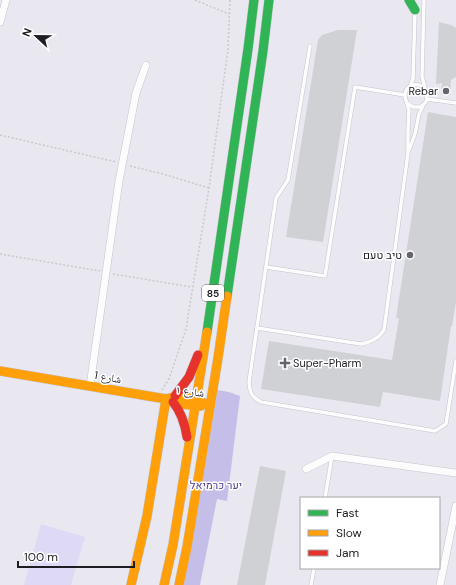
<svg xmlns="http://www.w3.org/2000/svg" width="456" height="585" font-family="'DM Sans','Noto Naskh Arabic',Heebo,sans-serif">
<rect width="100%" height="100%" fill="#e9e8f1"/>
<polygon fill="#dedaf6" points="41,524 85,537 71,585 24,585"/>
<polygon fill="#c5bee9" points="217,390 229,392 240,396 227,501 217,499 200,585 183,585"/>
<g fill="#cfd1d4">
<polygon points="439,22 451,25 456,28 456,77 451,80 450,95 441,94 442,83 436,84"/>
<polygon points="338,30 357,30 323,242 286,237 318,40 322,35"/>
<polygon points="428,112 456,117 456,302 452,326 451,326 440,401 383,392 380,407 261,389 269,341 392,360 399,318 396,318"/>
<polygon points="260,466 286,471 265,585 237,585"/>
</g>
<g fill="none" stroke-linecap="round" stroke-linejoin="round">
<g stroke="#c4c3cb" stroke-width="4.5">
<g id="lane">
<path d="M424,0L422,76L427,97L426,102L420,107H413L407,103C400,89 413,79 425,88"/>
<path d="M310,46L288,180L276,198L249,382C250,393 251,396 261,402L435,431L446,424L456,361"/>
<polyline points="410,86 413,79 415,12"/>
<polyline points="427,99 456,103"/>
<polyline points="409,150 415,134 419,114 423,106"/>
<polyline points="266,267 325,276 355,87 405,95"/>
<path d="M257,328L361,344C371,342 378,339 384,330L408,153V130L409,110L407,103"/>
<polyline points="325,498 332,456"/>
<polyline points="311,585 314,568"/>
</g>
</g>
<g stroke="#c4c3cb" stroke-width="8">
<g id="street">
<polyline points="0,22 6,0"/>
<polyline points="90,386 119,181 136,93 146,65"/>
<polyline points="306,469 332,456 456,473"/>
<polyline points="440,585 456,506"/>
</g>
</g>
<g stroke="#c4c3cb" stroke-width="10">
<g id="fast">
<polyline points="409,0 415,10"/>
<polyline points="227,296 263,51 269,0"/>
<polyline points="207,332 248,49 254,0"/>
</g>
</g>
<g stroke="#c4c3cb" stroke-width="10">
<g id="slow">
<path d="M0,371L166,399C184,393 194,398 210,406"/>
<polyline points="170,401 181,404 201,406"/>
<polyline points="131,585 147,516 166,399"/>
<polyline points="164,585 173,545 207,332"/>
<polyline points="179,585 187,547 218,358 227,296"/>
</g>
</g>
<g stroke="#c4c3cb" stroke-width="10">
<g id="jam">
<polyline points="175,396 189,377 198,355"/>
<path d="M173,402C182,413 185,424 187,437"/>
</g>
</g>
<g stroke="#c9c9cb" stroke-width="1.5" stroke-dasharray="2 2" stroke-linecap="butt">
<polyline points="195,0 229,14"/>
<polyline points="0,135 116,162"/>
<polyline points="130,166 163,174 209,188"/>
<polyline points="0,254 100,271"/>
<polyline points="113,274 192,287"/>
<polyline points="162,390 169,379 186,329 209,188 228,49 230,0"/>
</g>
<use href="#lane" stroke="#fcfcfd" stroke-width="3.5"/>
<use href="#street" stroke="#fcfcfd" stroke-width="7"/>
<use href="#fast" stroke="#30b455" stroke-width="9"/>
<use href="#slow" stroke="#ff9f0a" stroke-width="9"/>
<use href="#jam" stroke="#e5322d" stroke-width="9"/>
</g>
<g fill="#64646b" stroke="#fff" stroke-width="1.5">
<circle cx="446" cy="91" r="4"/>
<circle cx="410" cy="255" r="4"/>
<path d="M283 357h4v4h4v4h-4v4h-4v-4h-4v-4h4z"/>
</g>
<g text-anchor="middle" stroke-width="3" stroke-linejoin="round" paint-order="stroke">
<rect fill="#fff" stroke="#616165" stroke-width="1" x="202" y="285" width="22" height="16" rx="3"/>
<g font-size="10" font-weight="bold" fill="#1d1d23">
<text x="213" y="297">85</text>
</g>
<g font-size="11" fill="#1d1d23" stroke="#fff" text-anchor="end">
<text x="438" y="95">Rebar</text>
<text x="402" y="259">טיב טעם</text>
<text x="293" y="367" text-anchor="start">Super-Pharm</text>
</g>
<g font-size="11" fill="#1d1d23" stroke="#fff">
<text transform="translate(108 377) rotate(10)" y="4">شارع 1</text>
<text transform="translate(190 391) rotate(8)" y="4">شارع ١</text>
</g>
<g font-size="11" fill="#554093" stroke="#fff">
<text x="216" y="489">יער כרמיאל</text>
</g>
</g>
<rect x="300" y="497" width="140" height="72" fill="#ffffff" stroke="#a5a5a7"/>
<rect x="308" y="510" width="20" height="6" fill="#30b455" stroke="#a5a5a7"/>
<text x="336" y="517" font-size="12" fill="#1d1d23">Fast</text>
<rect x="308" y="530" width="20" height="6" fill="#ff9f0a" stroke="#a5a5a7"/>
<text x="336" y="537" font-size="12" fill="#1d1d23">Slow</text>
<rect x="308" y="550" width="20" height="6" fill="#e5322d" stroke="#a5a5a7"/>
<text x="336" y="557" font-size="12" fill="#1d1d23">Jam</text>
<g transform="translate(36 36) rotate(292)" stroke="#ffffff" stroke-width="3" paint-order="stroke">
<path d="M0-3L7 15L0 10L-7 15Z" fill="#1d1d23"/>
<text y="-6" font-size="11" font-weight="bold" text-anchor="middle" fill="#1d1d23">N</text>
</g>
<path d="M18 561v6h116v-6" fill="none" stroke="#1d1d23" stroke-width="2"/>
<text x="24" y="561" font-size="12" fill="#1d1d23" stroke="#ffffff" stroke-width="3" paint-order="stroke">100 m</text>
</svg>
